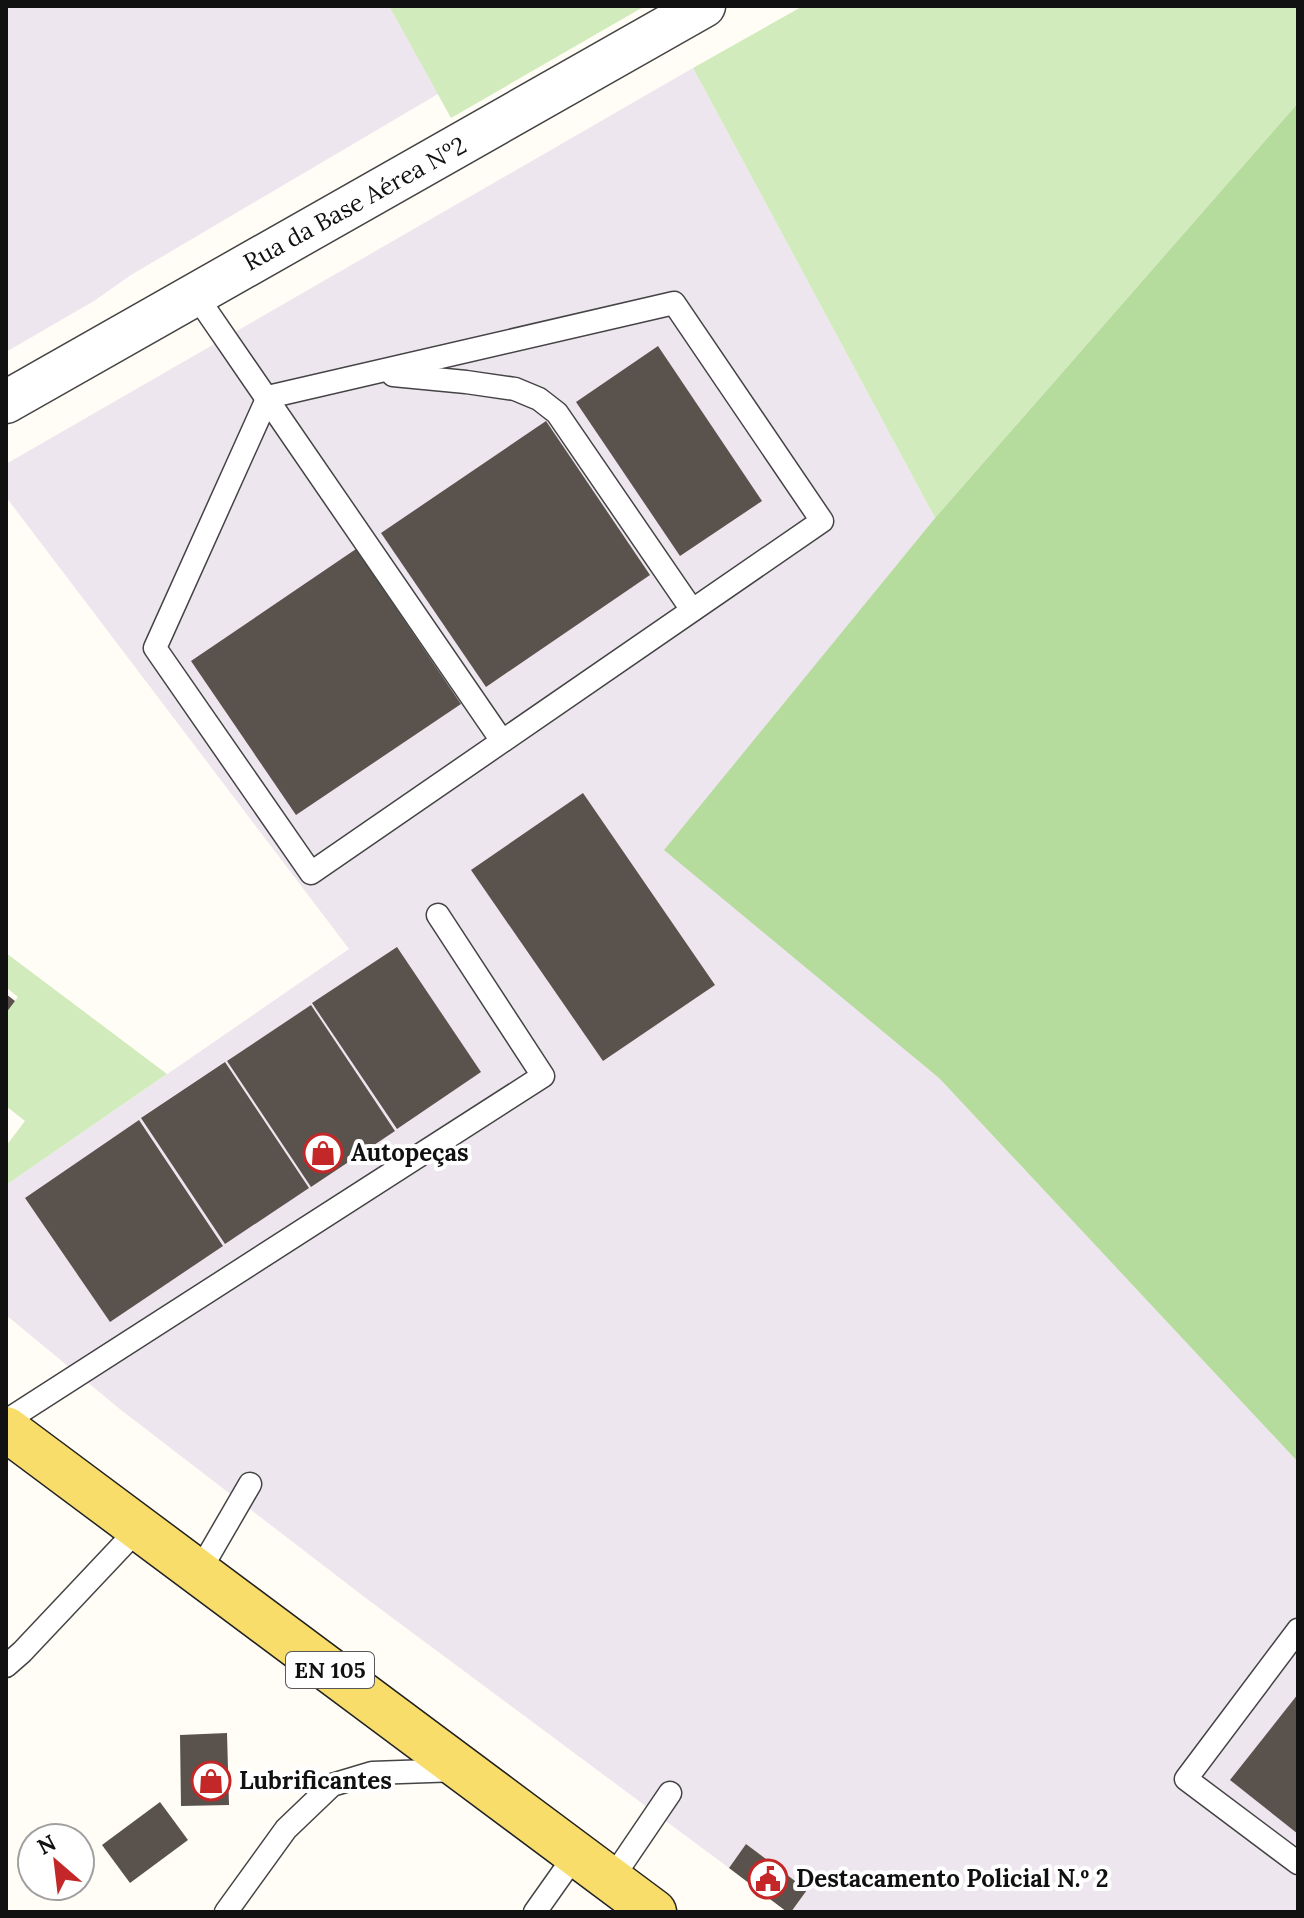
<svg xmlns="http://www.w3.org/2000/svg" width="1304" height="1918" font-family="Lora,serif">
<rect width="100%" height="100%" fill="#fffdf5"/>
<g fill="#eee6ef">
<polygon points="6,6 389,6 438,94 131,275 94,301 6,352"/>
<polygon points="693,68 935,518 665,850 780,943 939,1078 1298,1462 1298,1912 791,1912 807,1890 746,1844 729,1868 367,1599 121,1410 6,1315 6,1185 349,949 6,497 6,464"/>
</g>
<g fill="#d2ebbd">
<polygon points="389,6 645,6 451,118"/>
<polygon points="803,6 1298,6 1298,103 935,518 693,68"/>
<polygon points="6,953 167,1074 6,1185 6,1146 25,1121 6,1106 6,1013 18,997 6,987"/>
</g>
<polygon fill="#b5dc9c" points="1298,103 1298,1462 939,1078 664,850 935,518"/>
<g fill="#5a534d">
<polygon points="658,346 762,501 680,556 576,402"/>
<polygon points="546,421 650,575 486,687 381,533"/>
<polygon points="356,549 461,704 296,815 191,661"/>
<polygon points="583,793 715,985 603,1061 471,870"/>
<polygon points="397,947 481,1072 397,1129 312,1003"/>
<polygon points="6,994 15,1001 6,1013"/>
<polygon points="311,1005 395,1131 311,1187 227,1061"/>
<polygon points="225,1062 309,1188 225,1244 141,1118"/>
<polygon points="139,1120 223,1246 110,1322 25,1198"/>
<polygon points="1298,1694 1298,1834 1230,1780"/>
<polygon points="227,1733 229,1805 181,1806 180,1735"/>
<polygon points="160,1802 188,1840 130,1883 102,1845"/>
<polygon points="746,1844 807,1890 791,1912 787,1912 729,1868"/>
</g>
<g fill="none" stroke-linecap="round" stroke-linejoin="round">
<g stroke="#444" stroke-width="25">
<g id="lane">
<polyline points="195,294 502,741"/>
<polygon points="674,303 822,521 311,873 155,648 268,397"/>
<polyline points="393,375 466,382 515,389 539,399 557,413 692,610"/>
<polyline points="6,1421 543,1076 438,915"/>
<polyline points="199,1572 250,1484"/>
<polyline points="1298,1630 1186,1779 1298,1863"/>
<polyline points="6,1666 22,1652 139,1528"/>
<polyline points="611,1880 670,1793"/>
<polyline points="226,1912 286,1829 332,1785 372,1773 459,1770"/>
<polyline points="535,1912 576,1854"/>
</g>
</g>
<g stroke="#444" stroke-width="45">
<polyline id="street" points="6,402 704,6"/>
</g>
<g stroke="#222" stroke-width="47">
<polyline id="primary" points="6,1429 654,1912"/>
</g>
<use href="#lane" stroke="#fff" stroke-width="22"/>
<use href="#street" stroke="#fff" stroke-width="42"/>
<use href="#primary" stroke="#f8dd6b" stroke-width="44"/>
</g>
<defs>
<g id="shop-ring" transform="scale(2)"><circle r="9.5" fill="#fff" stroke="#c32727" stroke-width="1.5"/><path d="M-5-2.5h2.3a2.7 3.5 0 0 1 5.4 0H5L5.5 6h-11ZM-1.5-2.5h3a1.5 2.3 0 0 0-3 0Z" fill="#c32727"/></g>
<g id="civic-ring" transform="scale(2)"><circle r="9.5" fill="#fff" stroke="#c32727" stroke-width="1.5"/><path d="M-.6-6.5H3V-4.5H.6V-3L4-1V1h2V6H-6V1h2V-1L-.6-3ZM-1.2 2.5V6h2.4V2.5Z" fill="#c32727"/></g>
</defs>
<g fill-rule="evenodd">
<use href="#shop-ring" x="323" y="1153"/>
<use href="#shop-ring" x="211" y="1781"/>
<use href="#civic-ring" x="768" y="1879"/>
</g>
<g text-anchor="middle" stroke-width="8" stroke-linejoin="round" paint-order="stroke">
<rect fill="#fff" stroke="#585858" stroke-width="2" x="286" y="1652" width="88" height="36" rx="6"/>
<g font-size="22" font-weight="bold" fill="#111">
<text x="330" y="1678">EN 105</text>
</g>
<g font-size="24" fill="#111" stroke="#fff">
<text transform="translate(355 204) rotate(-29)" y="8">Rua da Base Aérea Nº2</text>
</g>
<g font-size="24" font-weight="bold" fill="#111" stroke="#fff" text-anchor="start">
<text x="351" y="1161">Autopeças</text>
<text x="239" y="1789">Lubrificantes</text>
<text x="796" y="1887">Destacamento Policial N.º 2</text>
</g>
</g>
<rect width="1304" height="1918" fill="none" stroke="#111111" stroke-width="16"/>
<g transform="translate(56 1862) rotate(332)"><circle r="38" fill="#ffffff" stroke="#a0a0a0" stroke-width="2"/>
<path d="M0-6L14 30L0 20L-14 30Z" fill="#c32727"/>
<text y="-12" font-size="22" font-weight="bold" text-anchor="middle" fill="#111111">N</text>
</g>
</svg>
